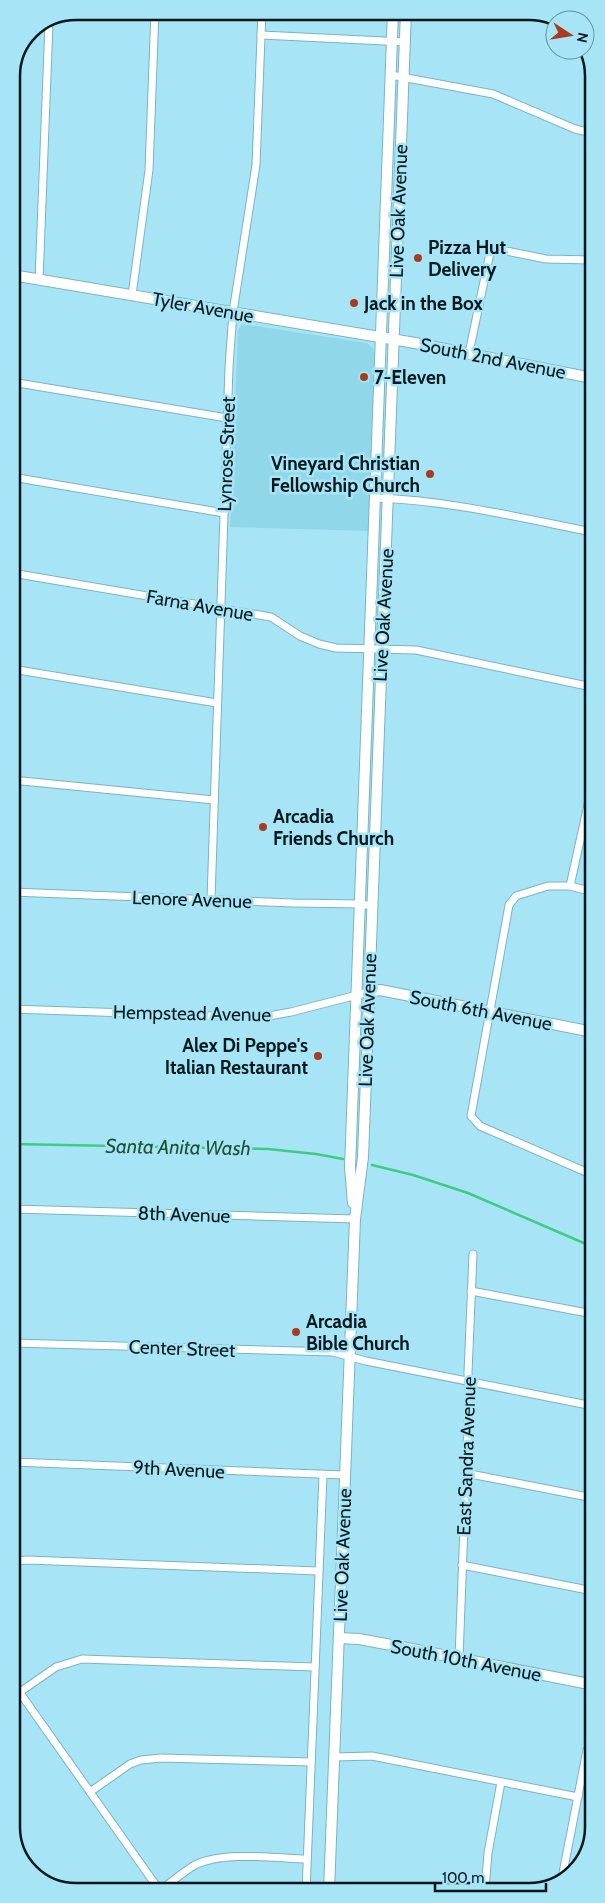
<svg xmlns="http://www.w3.org/2000/svg" width="605" height="1903" font-family="Cabin,sans-serif">
<rect width="100%" height="100%" fill="#a7e5f6"/>
<polygon fill="#91d7ea" points="242,324 367,343 373,348 375,352 368,531 230,527 238,330"/>
<g fill="none" stroke-linecap="round" stroke-linejoin="round">
<g stroke="#3fcb82" stroke-width="2.5">
<polyline points="13,1144 268,1149 316,1154 343,1159"/>
<polyline points="372,1165 413,1175 468,1193 593,1247"/>
</g>
<g stroke="#78b4c4" stroke-width="9">
<g id="street">
<polyline points="261,35 405,42"/>
<polyline points="391,75 493,94 575,129 592,133"/>
<polyline points="39,280 49,23"/>
<polyline points="132,295 149,170 155,11"/>
<polyline points="469,353 491,248 546,259 592,260"/>
<polyline points="12,382 227,418"/>
<polyline points="12,477 224,513"/>
<path d="M375,498C448,500 521,518 592,532"/>
<polyline points="12,573 271,617 300,636 319,644 336,648 416,650 592,687"/>
<polyline points="12,669 217,703"/>
<polyline points="12,780 214,800"/>
<polyline points="589,800 570,886 548,886 516,896 509,905 471,1116 480,1126 593,1175"/>
<polyline points="570,886 593,892"/>
<polyline points="12,892 294,903 360,904 372,906"/>
<polyline points="211,899 229,367 233,312 256,165 262,11"/>
<polyline points="12,1009 242,1017 269,1016 291,1012 369,992"/>
<polyline points="13,1209 355,1219"/>
<polyline points="471,1291 593,1314"/>
<polyline points="13,1343 333,1352 366,1361 593,1406"/>
<polyline points="13,1462 344,1475"/>
<polyline points="465,1473 593,1498"/>
<polyline points="13,1561 28,1560 318,1571"/>
<polyline points="462,1565 593,1591"/>
<polyline points="459,1658 469,1394 468,1373 473,1254"/>
<polyline points="13,1683 160,1891"/>
<polyline points="20,1692 56,1667 82,1659 315,1667"/>
<polyline points="335,1757 372,1756 578,1797"/>
<polyline points="90,1792 130,1764 141,1760 161,1758 310,1762"/>
<polyline points="562,1878 587,1750"/>
<polyline points="485,1890 488,1853 501,1782"/>
<path d="M160,1891C171,1882 183,1872 195,1865C223,1851 275,1858 307,1859"/>
<polyline points="306,1891 323,1475"/>
</g>
</g>
<g stroke="#78b4c4" stroke-width="12">
<g id="secondary">
<polyline points="12,275 415,343 592,378"/>
<polyline points="369,992 380,990 593,1032"/>
<polyline points="339,1638 359,1639 402,1647 594,1685"/>
</g>
</g>
<g stroke="#78b4c4" stroke-width="12">
<g id="primary">
<polyline points="353,1203 350,1167 351,1141 393,11"/>
<polyline points="329,1891 355,1219 363,1157 406,11"/>
</g>
</g>
<use href="#street" stroke="#fff" stroke-width="7"/>
<use href="#secondary" stroke="#fff" stroke-width="10"/>
<use href="#primary" stroke="#fff" stroke-width="10"/>
</g>
<g fill="#a63d21" stroke="#a7e5f6" stroke-width="2">
<circle cx="418" cy="258" r="5"/>
<circle cx="354" cy="303" r="5"/>
<circle cx="364" cy="377" r="5"/>
<circle cx="430" cy="474" r="5"/>
<circle cx="263" cy="827" r="5"/>
<circle cx="318" cy="1056" r="5"/>
<circle cx="296" cy="1332" r="5"/>
</g>
<g text-anchor="middle" stroke-width="5" stroke-linejoin="round" paint-order="stroke">
<g font-size="19" fill="#01181e" stroke="#a7e5f6">
<text transform="translate(398 211) rotate(-88)" y="7">Live Oak Avenue</text>
<text transform="translate(203 307) rotate(10)" y="7">Tyler Avenue</text>
<text transform="translate(493 358) rotate(11)" y="7">South 2nd Avenue</text>
<text transform="translate(226 454) rotate(-88)" y="7">Lynrose Street</text>
<text transform="translate(200 605) rotate(10)" y="7">Farna Avenue</text>
<text transform="translate(383 615) rotate(-87)" y="7">Live Oak Avenue</text>
<text transform="translate(192 899) rotate(2)" y="7">Lenore Avenue</text>
<text transform="translate(481 1010) rotate(11)" y="7">South 6th Avenue</text>
<text transform="translate(192 1013) rotate(1)" y="7">Hempstead Avenue</text>
<text transform="translate(367 1020) rotate(-88)" y="7">Live Oak Avenue</text>
<text transform="translate(184 1214) rotate(2)" y="7">8th Avenue</text>
<text transform="translate(182 1348) rotate(2)" y="7">Center Street</text>
<text transform="translate(466 1456) rotate(-88)" y="7">East Sandra Avenue</text>
<text transform="translate(179 1469) rotate(3)" y="7">9th Avenue</text>
<text transform="translate(342 1555) rotate(-88)" y="7">Live Oak Avenue</text>
<text transform="translate(466 1660) rotate(11)" y="7">South 10th Avenue</text>
</g>
<g font-size="19" font-weight="bold" fill="#01181e" stroke="#a7e5f6" text-anchor="start">
<text x="428" y="254">Pizza Hut<tspan x="428" dy="22">Delivery</tspan></text>
<text x="364" y="310">Jack in the Box</text>
<text x="374" y="384">7-Eleven</text>
<text x="420" y="470" text-anchor="end">Vineyard Christian<tspan x="420" dy="22">Fellowship Church</tspan></text>
<text x="273" y="823">Arcadia<tspan x="273" dy="22">Friends Church</tspan></text>
<text x="308" y="1052" text-anchor="end">Alex Di Peppe's<tspan x="308" dy="22">Italian Restaurant</tspan></text>
<text x="306" y="1328">Arcadia<tspan x="306" dy="22">Bible Church</tspan></text>
</g>
<g font-size="20" font-style="italic" fill="#1d5234" stroke="#a7e5f6">
<text transform="translate(178 1147) rotate(1)" y="7">Santa Anita Wash</text>
</g>
</g>
<path d="M0 0H605V1903H0ZM76 20H529A56 56 0 0 1 585 76V1827A56 56 0 0 1 529 1883H76A56 56 0 0 1 20 1827V76A56 56 0 0 1 76 20Z" fill="#a7e5f6" fill-rule="evenodd"/>
<path fill="none" stroke="#01181e" stroke-width="2.5" d="M76 20H529A56 56 0 0 1 585 76V1827A56 56 0 0 1 529 1883H76A56 56 0 0 1 20 1827V76A56 56 0 0 1 76 20Z"/>
<g transform="translate(570 35) rotate(102)"><circle r="24" fill="#a7e5f6" stroke="#6593a0"/>
<path d="M0-4L9 19L0 12L-9 19Z" fill="#a63d21"/>
<text y="-8" font-size="14" font-weight="bold" text-anchor="middle" fill="#01181e">N</text>
</g>
<path d="M435 1883v8h111v-8" fill="none" stroke="#01181e" stroke-width="2.5"/>
<text x="442" y="1883" font-size="15" fill="#01181e" stroke="#a7e5f6" stroke-width="4" paint-order="stroke">100 m</text>
</svg>
